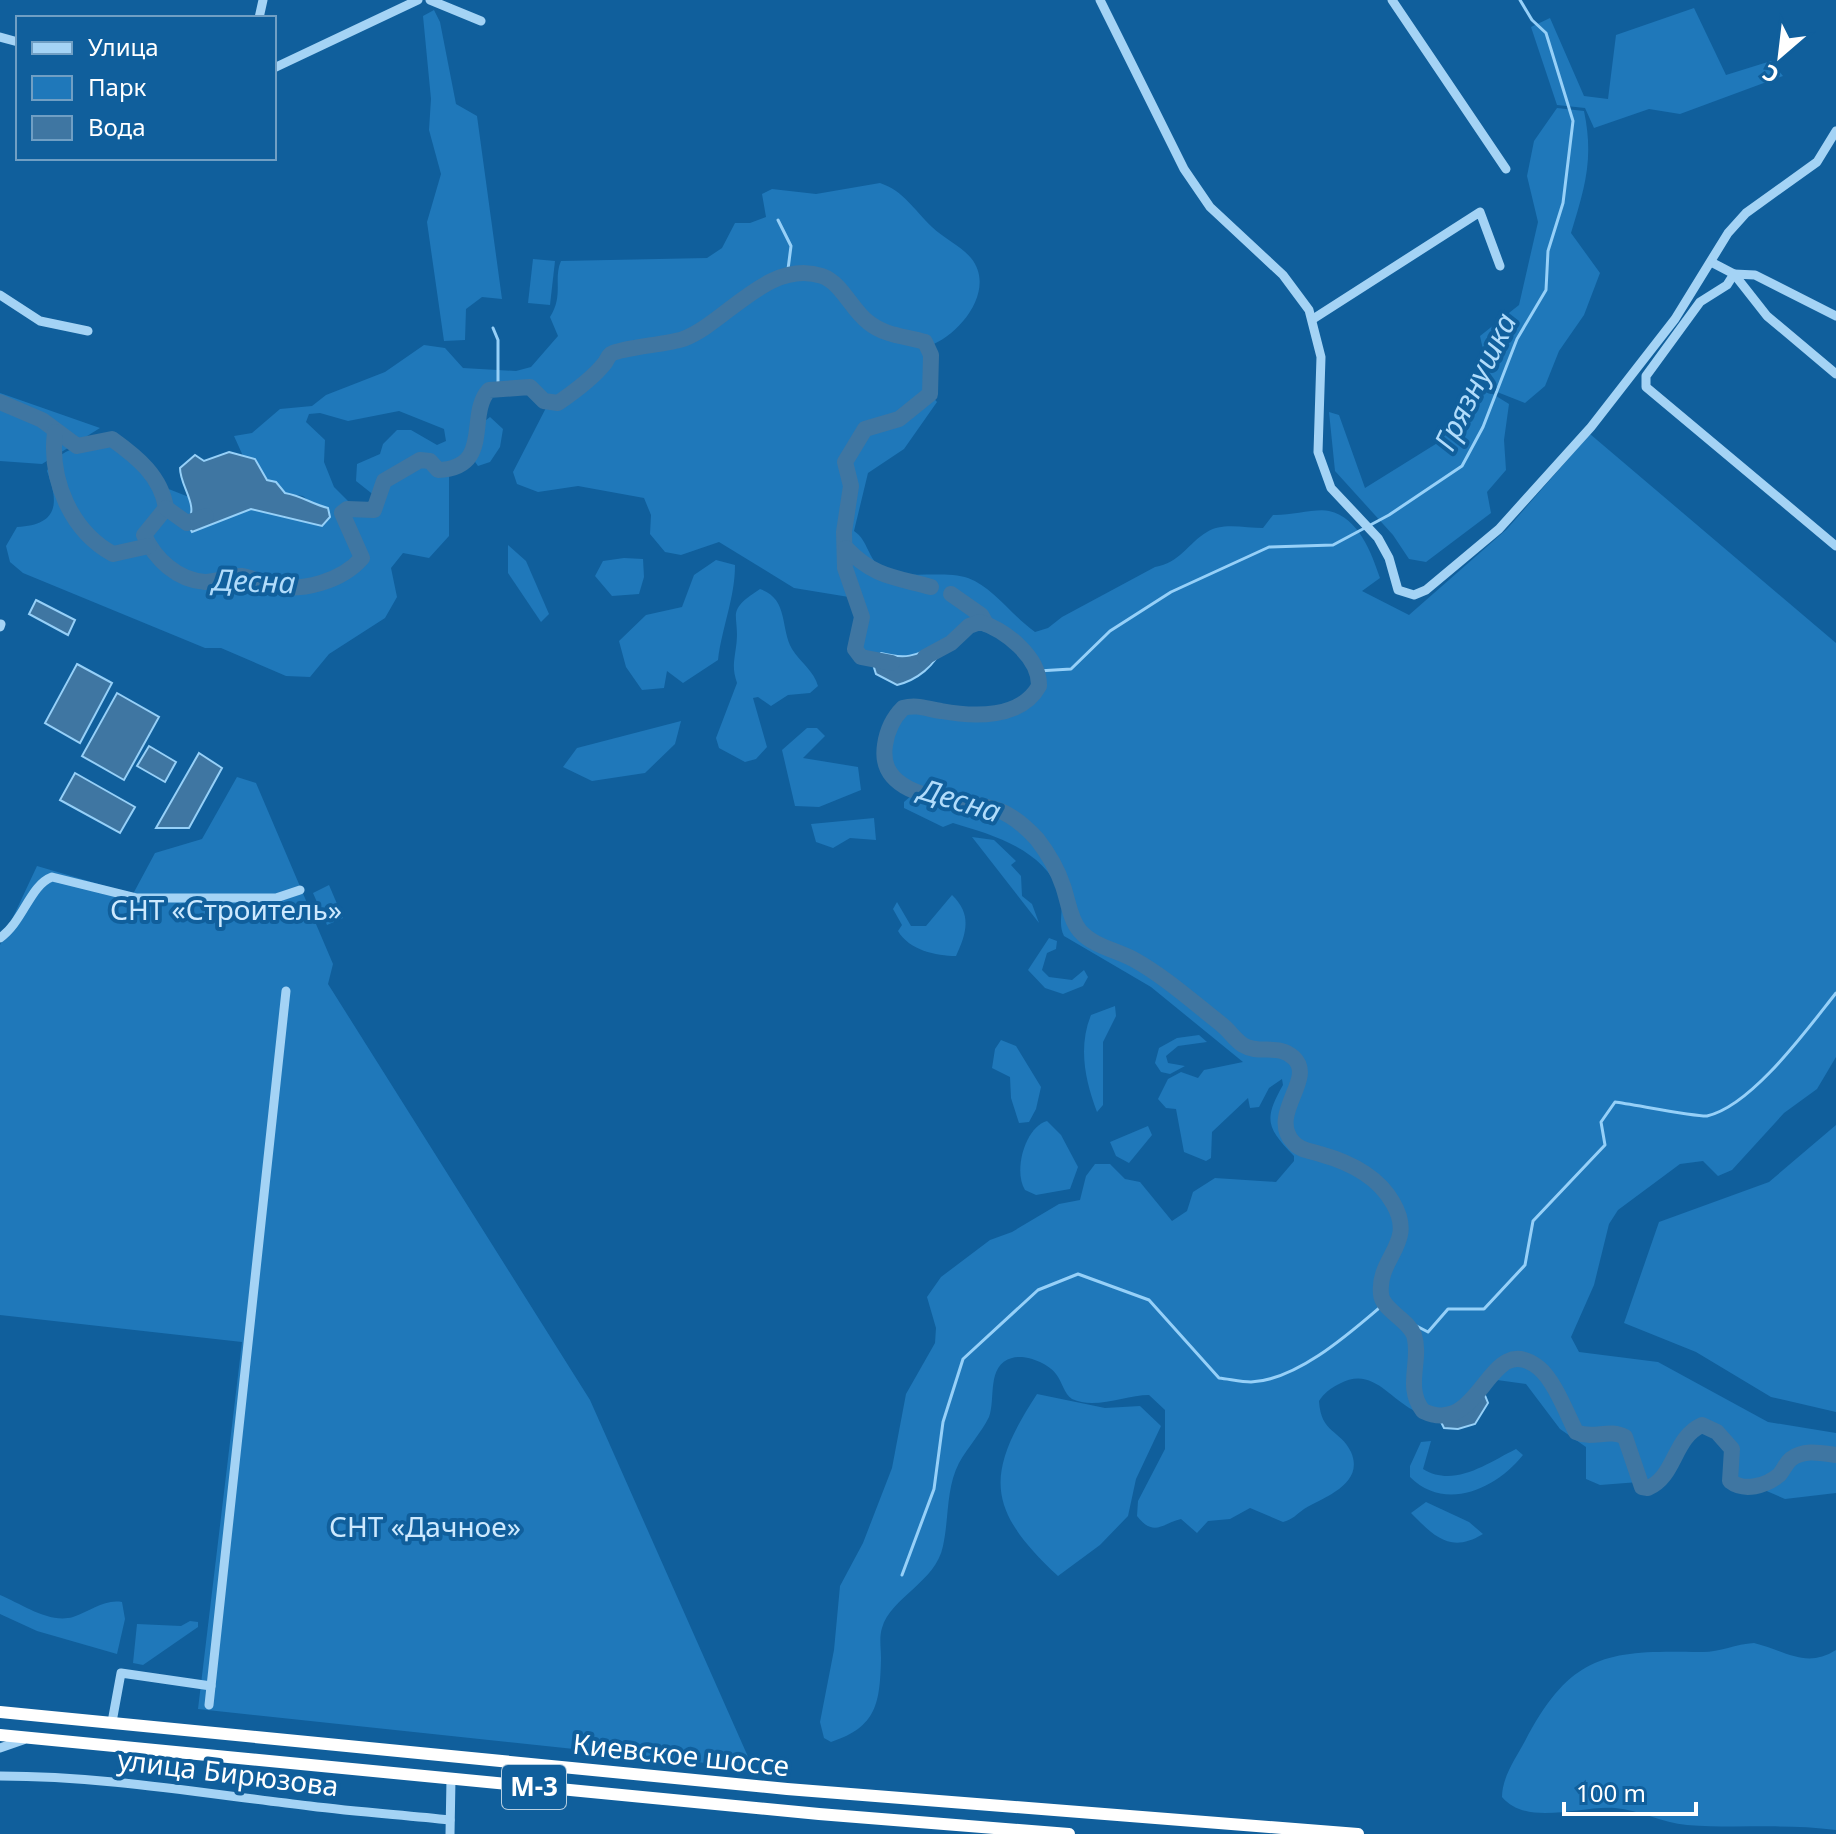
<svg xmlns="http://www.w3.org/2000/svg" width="1836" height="1834" font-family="'Noto Sans',sans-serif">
<rect width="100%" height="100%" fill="#105f9c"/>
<g fill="#1f78ba" fill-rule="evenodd">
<polygon points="1694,8 1726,75 1771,61 1783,76 1680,114 1649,109 1594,128 1585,108 1557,105 1531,27 1550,18 1584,96 1608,99 1616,35"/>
<polygon points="434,10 440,22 456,104 477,116 502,299 482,297 466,309 465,340 444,341 427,222 441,174 429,130 431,99 423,16"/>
<path d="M1557,108L1584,111C1594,159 1585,187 1571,233L1600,273L1584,315L1559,351L1545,386L1525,403L1492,390L1480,336L1519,305L1538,222L1527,176L1534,141Z"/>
<path d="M880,183C904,191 914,210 932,227C943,238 961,246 971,258C997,290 959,336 929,346L930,394L937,402L904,449L868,473L854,531C869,541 867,559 883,569C899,580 945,570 968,578C993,587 1012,616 1035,632L1048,628L1062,617L1155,567C1180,563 1187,544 1207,532C1221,522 1246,528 1263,528L1273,515C1289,516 1316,508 1329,511C1359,518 1371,552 1380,578L1362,591L1409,615L1507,529L1590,434L1836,643V1057L1817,1089L1784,1113L1732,1170L1718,1176L1703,1161L1680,1164L1618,1210L1609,1224L1594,1285L1571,1337L1579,1352L1658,1362L1768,1422L1836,1433V1493L1785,1499L1755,1486L1734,1484L1730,1481L1732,1449L1717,1432L1702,1425C1675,1437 1669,1491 1642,1487L1639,1482L1600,1485L1586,1479V1447L1560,1429L1526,1384L1497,1380L1491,1374L1460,1411L1438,1416L1420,1407L1413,1410C1387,1396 1371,1366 1339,1384C1331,1388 1324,1393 1319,1401C1321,1434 1340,1429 1351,1452C1365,1484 1324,1497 1304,1509C1297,1514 1292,1520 1283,1522L1250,1508L1230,1519L1208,1521L1197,1533L1181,1519C1163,1523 1154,1538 1137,1516L1138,1501L1165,1449V1410L1149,1395C1126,1395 1095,1410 1072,1399C1064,1394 1062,1381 1056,1374C1048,1363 1025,1354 1012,1358C986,1365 996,1399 989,1417C981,1433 968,1447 959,1463C946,1488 949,1519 943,1546C936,1582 891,1597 882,1628C879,1637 881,1649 881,1658C880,1703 877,1727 831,1742L824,1738L820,1722L834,1650L840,1586L863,1543L892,1468L906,1394L935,1343L936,1328L927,1297L941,1277L990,1240L1012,1232L1059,1204L1080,1200L1086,1176L1095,1164H1110L1125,1179L1140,1182L1172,1221L1187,1211L1193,1192L1215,1178L1276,1182L1294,1161V1156C1267,1128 1263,1120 1283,1085L1282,1079L1269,1088L1259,1107L1250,1108L1248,1098L1212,1132L1211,1158L1206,1161L1184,1152L1176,1109L1166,1108L1158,1099L1168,1079L1181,1072L1198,1078L1204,1070L1243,1062L1151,987L1064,936C1057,923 1065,907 1060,893C1043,849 993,835 953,823L943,827L904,808V802L912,795L946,808L980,807C946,799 908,800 888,765C878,747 890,707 914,706C924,705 934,711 944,712C977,715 1020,718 1039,686C1040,658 1005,630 980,622C968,624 964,633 955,640C924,663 899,668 861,657L855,649L862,617L855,598L794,588L719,542L681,555L665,552L650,534L651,515L644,498L578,486L538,492L517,484L513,472L548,404L530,387L510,386L484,393C469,425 490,449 449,469V536L429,558L403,553L391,568L397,597L385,618L329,654L310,677L286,676L221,648H205L23,573L10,562L6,546L17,527C57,525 60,505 47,471C57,448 90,443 112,439L135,456L163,491L166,488L189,497L191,517L187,523L192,532L251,509L322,526L328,508L311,503L303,496L285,493L267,480L255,459L243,456L234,436L252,433L280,409L312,406L326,395L385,372L424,345L445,348L463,368L516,371L531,367L558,336L550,317C564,295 553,279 561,261L707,258L722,248L735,223H750L766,217L762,194L772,189L816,194ZM399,411L444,429L446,441L437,445L411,430H397L383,444L380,454L357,464L356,481L380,500L374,510H357L334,487L324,462L325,440L306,422L309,414L320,413L348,421Z"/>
<polygon points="533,259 555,261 550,305 528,303"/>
<polygon points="1483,375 1488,391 1509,404 1504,440 1506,470 1487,492 1491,513 1426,562 1409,559 1393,535 1335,471 1329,412 1339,415 1365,488 1439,442 1455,425"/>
<polygon points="0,393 100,428 42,464 0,461"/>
<polygon points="490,417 503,429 500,447 490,462 478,466 473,459 482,438 481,424"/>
<polygon points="508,545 526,561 549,614 541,622 508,573"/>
<polygon points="624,558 643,559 644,577 639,594 612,596 595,576 603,561"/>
<path d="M716,560L735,565C735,598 722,627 718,660L683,683L667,671L664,688L642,690L626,667L619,641L646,615L682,607L694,575Z"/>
<path d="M760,589C789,599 780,628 792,649C800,662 814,671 818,686L810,693L788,695L771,706L758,697L753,698L767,747L756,759L745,762L719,748L716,738L737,683C732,668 734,662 736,647C741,613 723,613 760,589Z"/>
<polygon points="681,721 675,744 645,773 592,781 563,767 577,748"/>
<polygon points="807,728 817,728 825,736 803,758 858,767 861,790 819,807 795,806 782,750"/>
<polygon points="237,777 256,783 333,964 328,984 590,1400 753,1768 198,1709 242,1342 0,1315 0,945 37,866 133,894 155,853 202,839"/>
<polygon points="874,818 876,840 850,838 833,848 816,842 811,824"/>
<polygon points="972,837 994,840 1016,861 1011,865 1021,876 1022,896 1032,904 1039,923"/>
<polygon points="329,885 343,918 327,925 313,893"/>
<path d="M952,895C972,914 967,933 956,956C936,956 909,950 898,931L902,925L893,909L897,902L911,926H926Z"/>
<polygon points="1049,938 1057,941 1056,949 1047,953 1042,970 1049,977 1072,980 1084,970 1088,977 1083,986 1063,994 1045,988 1028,970"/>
<path d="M1115,1006L1116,1016L1103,1042V1105L1097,1112C1085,1080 1078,1047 1091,1015Z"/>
<polygon points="1199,1035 1207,1042 1178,1046 1166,1056 1168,1063 1185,1066 1170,1074 1161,1072 1155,1063 1159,1048 1177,1038"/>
<polygon points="1001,1040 1016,1046 1041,1087 1036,1109 1029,1122 1019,1123 1011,1098 1010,1077 992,1068 995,1049"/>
<path d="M1047,1121L1061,1135L1078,1167L1070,1189L1036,1195L1025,1190C1013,1171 1025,1127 1047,1121Z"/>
<polygon points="1836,1125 1836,1412 1771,1397 1696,1352 1624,1323 1659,1222 1769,1182"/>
<polygon points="1148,1126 1152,1135 1129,1163 1116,1156 1110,1142"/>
<path d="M1037,1394L1105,1408L1140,1406L1161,1426L1136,1479L1128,1516L1100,1545L1058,1576C987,1510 984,1475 1037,1394Z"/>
<path d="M1431,1441L1423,1469C1454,1488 1486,1464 1516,1449L1523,1455C1496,1489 1445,1512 1410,1477V1466L1421,1442Z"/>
<path d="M1426,1502L1469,1522L1483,1534C1450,1554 1434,1536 1411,1513Z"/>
<path d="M0,1595C22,1604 49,1624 73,1617C91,1611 104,1599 122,1602L125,1619L117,1654L37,1631L0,1614Z"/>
<polygon points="190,1621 198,1622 198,1627 143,1665 133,1663 137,1624 181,1626"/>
<path d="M1754,1643C1786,1651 1806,1669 1836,1650V1830C1786,1823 1737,1829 1687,1825C1662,1823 1640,1810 1615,1808C1582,1805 1527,1827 1502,1797C1502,1777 1516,1758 1525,1741C1571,1653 1608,1650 1700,1652C1718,1653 1735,1644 1754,1643Z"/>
</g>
<g fill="#3f76a2" stroke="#96d0f8" stroke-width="2">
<path d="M229,452L255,459L267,480L276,482L285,493C302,496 312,504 328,508L330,517L322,526L251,509L192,532L187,523C200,506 180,487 180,468L195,455L204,461Z"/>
<polygon points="36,600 75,620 68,635 29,614"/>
<path d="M936,644L943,646C935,666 917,680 897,685L876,674L872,661L881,653C904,659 916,657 936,644Z"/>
<polygon points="77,664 112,683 80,743 45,723"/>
<polygon points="117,693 159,717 124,780 82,756"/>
<polygon points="149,746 176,762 165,782 137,766"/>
<polygon points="199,753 222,768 189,828 156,828"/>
<polygon points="75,773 135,807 120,833 60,800"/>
<polygon points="1482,1388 1488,1403 1475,1424 1458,1429 1444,1428 1438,1416 1460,1411"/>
</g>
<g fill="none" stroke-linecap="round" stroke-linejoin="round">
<g stroke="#96d0f8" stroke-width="3">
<polyline points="778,220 791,246 787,277"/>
<polyline points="493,328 498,340 498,388"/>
<polyline points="1038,671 1071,669 1110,631 1171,592 1269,547 1333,545 1389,515 1462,466 1483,427 1517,339 1546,290 1548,251 1563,203 1573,121 1546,33 1532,20 1520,0"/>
<path d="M1405,1320L1428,1332L1448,1309H1484L1525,1265L1533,1221L1605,1145L1601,1122L1615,1102C1631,1104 1698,1117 1707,1116C1752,1106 1808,1028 1836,993"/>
<path d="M902,1575L934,1489L943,1422L963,1359L1038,1290L1078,1274L1149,1300L1219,1378C1229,1379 1241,1382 1251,1382C1298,1380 1351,1332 1385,1303"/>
</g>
<g stroke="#3f76a2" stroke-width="16">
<path d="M0,402L42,420L77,446L112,439C137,457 161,476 166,508L144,535C155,559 177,580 205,582C217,582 230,575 242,576C252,577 262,584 272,586C303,592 342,581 362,558L342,513L347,509L374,510L384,481L420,460L430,461L438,470C494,468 466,414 489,390L530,387L544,401L558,403C574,392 592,379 604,364C607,361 607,357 611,354C624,347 665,345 683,339C726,323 769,258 822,276C842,283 851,309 868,322C885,336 905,336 925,342L931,355L930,394L899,419L865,429L845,462L851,486L844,532L845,568L862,617L855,649L861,657L892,663"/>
<path d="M55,432C49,480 71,531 113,554L149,546"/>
<polyline points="166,508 187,523 206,516"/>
<path d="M846,548C874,577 894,577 931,587"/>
<polyline points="951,594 981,615 986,624"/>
<path d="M925,657L951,643L969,626L980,622C1005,630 1040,657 1039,686C1021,719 974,717 941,711C927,709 917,704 903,708C893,718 887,731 885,745C876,803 965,799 998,810C1014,816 1026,827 1037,839C1047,852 1058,871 1063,886C1068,900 1070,920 1080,931C1093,946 1116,950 1133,959C1164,976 1193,1002 1221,1024C1229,1030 1234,1039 1243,1045C1259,1055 1279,1043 1294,1058C1316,1079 1268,1114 1293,1142C1299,1150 1311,1151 1320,1154C1349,1162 1378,1176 1393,1203C1417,1244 1377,1257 1381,1294C1382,1310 1408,1319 1414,1335C1422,1361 1404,1386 1423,1411C1482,1439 1488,1327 1539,1368C1554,1380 1567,1414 1576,1432C1593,1440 1609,1428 1625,1437L1642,1487L1648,1488C1676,1476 1673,1438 1702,1425L1717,1432L1732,1449L1730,1481C1744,1492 1766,1486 1779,1475C1783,1471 1786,1463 1791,1459C1804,1449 1821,1453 1836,1455"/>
</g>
<g stroke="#a4d3f5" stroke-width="9">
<polyline points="430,0 481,21"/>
<polyline points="1100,0 1184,169 1210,207 1283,275 1309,310 1321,357 1318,452 1331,488 1378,538 1389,558 1398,590 1414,595 1426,590 1499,529 1591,427 1675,319 1728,233 1746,213 1817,162 1836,131"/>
<polyline points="1392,0 1506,169"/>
<polyline points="259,18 263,0"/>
<polyline points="0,37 18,42"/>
<polyline points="274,68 418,0"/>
<polyline points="1711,262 1734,274 1767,316 1836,374"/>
<polyline points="0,295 40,321 88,331"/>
<polyline points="1836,316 1755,275 1734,274 1727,285 1700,302 1646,376 1646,387 1836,546"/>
<polyline points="1313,319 1480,212 1500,266"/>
<polyline points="0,627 1,624"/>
<path d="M0,938C23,922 30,885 52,877L137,898H276L300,890"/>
<polyline points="209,1705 286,991"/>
<polyline points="112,1722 121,1673 211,1686"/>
<polyline points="0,1748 23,1740"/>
<path d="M0,1776C105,1776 206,1794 310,1806C357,1812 404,1815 450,1820"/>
<polyline points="450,1834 451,1779"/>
</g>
<g stroke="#fff" stroke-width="12">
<polyline points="0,1712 787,1789 1358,1834"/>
<polyline points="0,1735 819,1814 1069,1834"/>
</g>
</g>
<g text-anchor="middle" stroke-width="8" stroke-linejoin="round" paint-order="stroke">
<rect fill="#105f9c" stroke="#b7cfe1" stroke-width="2" x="502" y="1765" width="64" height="44" rx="6"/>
<g font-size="26" font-weight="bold" fill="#fff">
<text x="534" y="1796">М-3</text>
</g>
<g font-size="28" fill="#cde9fe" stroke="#105f9c">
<text x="226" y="920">СНТ «Строитель»</text>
<text x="425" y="1537">СНТ «Дачное»</text>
</g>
<g font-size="28" fill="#fff" stroke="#105f9c">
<text transform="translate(681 1755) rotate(6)" y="10">Киевское шоссе</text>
<text transform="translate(228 1773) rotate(7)" y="10">улица Бирюзова</text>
</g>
<g font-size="30" font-style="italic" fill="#b1dcfb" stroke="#105f9c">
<text transform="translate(1476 382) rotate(-64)" y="10">Грязнушка</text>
<text transform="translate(254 582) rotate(2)" y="10">Десна</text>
<text transform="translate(960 801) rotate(17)" y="10">Десна</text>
</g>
</g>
<rect x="16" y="16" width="260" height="144" fill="#105f9c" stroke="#709fc4" stroke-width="2"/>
<rect x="32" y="42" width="40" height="12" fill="#a4d3f5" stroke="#709fc4" stroke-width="2"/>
<text x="88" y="56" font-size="24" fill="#ffffff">Улица</text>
<rect x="32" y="76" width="40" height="24" fill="#1f78ba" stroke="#709fc4" stroke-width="2"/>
<text x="88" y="96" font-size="24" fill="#ffffff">Парк</text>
<rect x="32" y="116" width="40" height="24" fill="#3f76a2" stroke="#709fc4" stroke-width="2"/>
<text x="88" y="136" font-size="24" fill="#ffffff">Вода</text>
<g transform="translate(1780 56) rotate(208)" stroke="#105f9c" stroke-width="6" paint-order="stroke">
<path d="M0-6L14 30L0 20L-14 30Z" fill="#ffffff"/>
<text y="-12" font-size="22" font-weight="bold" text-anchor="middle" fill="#ffffff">С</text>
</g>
<path d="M1564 1802v12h132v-12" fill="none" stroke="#ffffff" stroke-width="4"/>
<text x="1576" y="1802" font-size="24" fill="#ffffff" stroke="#105f9c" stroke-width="6" paint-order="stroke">100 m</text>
</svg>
